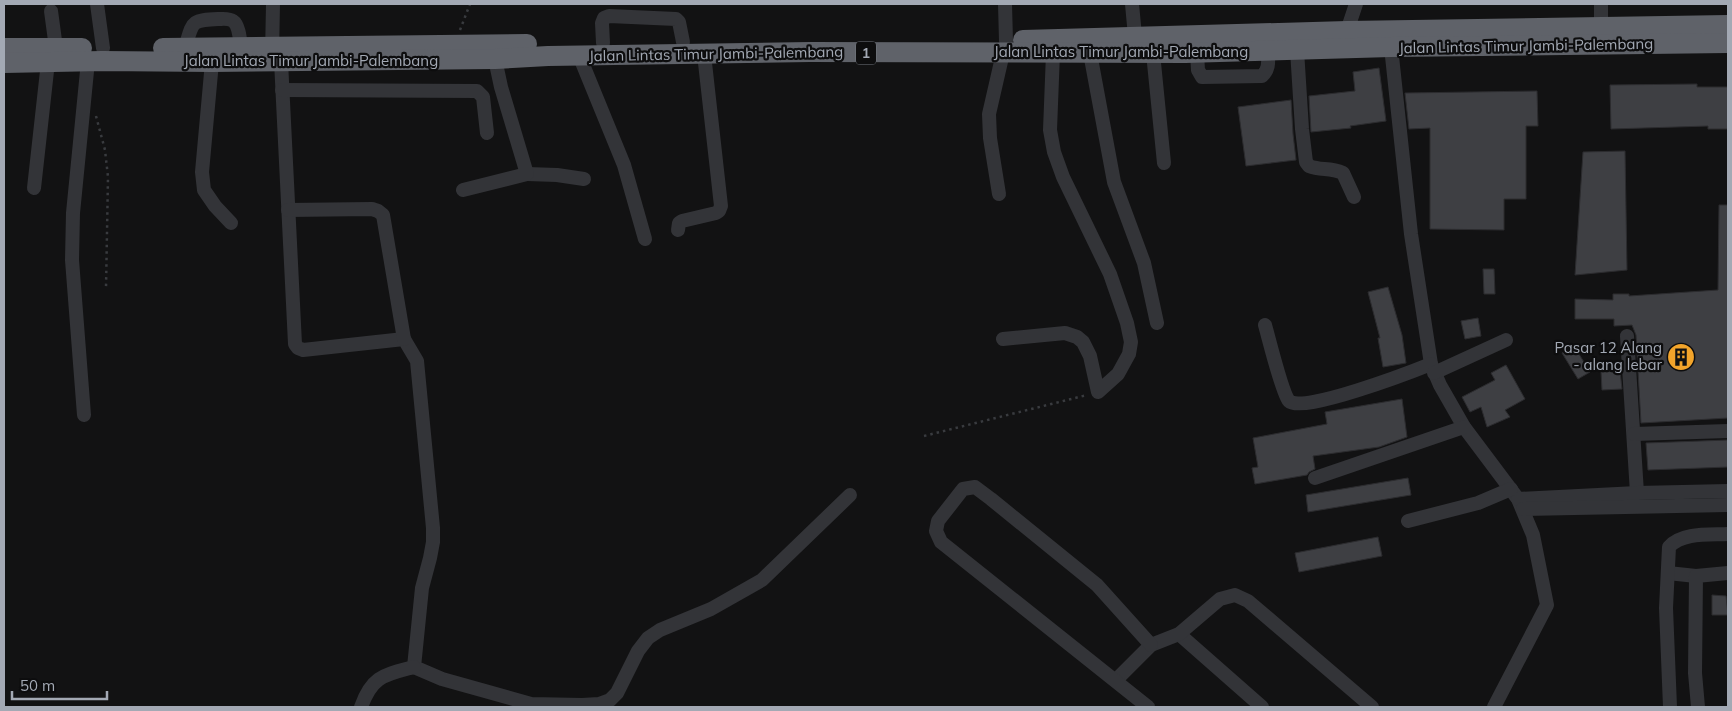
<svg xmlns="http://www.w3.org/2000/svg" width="1732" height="711" font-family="Mulish,sans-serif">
<rect width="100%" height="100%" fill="#121213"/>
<g fill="#3e3f43" stroke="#2c2c2f">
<polygon points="1379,68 1386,121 1350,126 1351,128 1311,132 1309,96 1355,91 1353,72"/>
<polygon points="1697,84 1697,87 1728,87 1728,129 1708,129 1708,126 1611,129 1610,85"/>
<polygon points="1537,91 1538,126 1526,126 1526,199 1504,199 1504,230 1430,229 1430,128 1409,129 1405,93"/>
<polygon points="1291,100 1293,134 1296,160 1246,166 1238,107"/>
<polygon points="1625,151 1627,270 1575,275 1583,152"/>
<polygon points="1719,205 1728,205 1728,418 1641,423 1636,335 1632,325 1614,326 1614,319 1575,319 1575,299 1613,300 1613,294 1629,294 1629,296 1718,290"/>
<polygon points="1483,269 1494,269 1495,294 1484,294"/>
<polygon points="1388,287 1402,335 1406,363 1383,367 1378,338 1380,338 1368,292"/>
<polygon points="1478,318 1481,336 1465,339 1461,321"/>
<polygon points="1574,346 1590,372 1578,379 1562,353"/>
<polygon points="1506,365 1525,399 1505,410 1510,417 1487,427 1481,407 1470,412 1462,397 1495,380 1491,373"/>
<polygon points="1620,371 1622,389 1602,390 1601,372"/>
<polygon points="1402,399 1407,437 1379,447 1313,456 1315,469 1309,472 1307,475 1255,484 1252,468 1258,467 1253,438 1327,424 1325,412"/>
<polygon points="1728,440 1728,467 1648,470 1646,443"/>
<polygon points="1408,478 1411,495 1308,512 1306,495"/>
<polygon points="1378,537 1382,556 1299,572 1295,553"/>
<polygon points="1712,595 1726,596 1728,615 1712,615"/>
</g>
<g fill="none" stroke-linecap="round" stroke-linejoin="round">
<g stroke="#393b3f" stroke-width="2.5" stroke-dasharray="2.5 4" stroke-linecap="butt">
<polyline points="460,30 470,4"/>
<polyline points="96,116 105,150 108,177 106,288"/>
<polyline points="924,436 1087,395"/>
</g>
<g stroke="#333438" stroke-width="14">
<polyline points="97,4 103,48"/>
<polyline points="1005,4 1006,41"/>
<polyline points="1132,4 1135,36"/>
<polyline points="1601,4 1601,27"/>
<polyline points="51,11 56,48"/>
<polyline points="1347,31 1356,4"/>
<polyline points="603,43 602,23 604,18 609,16 676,19 679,22 683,42"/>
<polyline points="1391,47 1411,234 1431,364 1440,385 1464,427 1518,499 1533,535 1547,605 1494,707"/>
<path d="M185,48C193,22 190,20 218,19C223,19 229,18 233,21C239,25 240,40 241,47"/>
<path d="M1297,50L1302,129L1306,162L1309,166C1321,171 1329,167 1343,173L1354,197"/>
<polyline points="1090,53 1114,182 1144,263 1157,323"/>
<polyline points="1153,53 1164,163"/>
<path d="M1197,53L1198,70L1202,77L1262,76C1270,69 1268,60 1268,50"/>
<polyline points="272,55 273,4"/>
<polyline points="579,55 624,165 645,239"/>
<polyline points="281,61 295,344 298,348 303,350 404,339 417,361 433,528 433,542 430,558 422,588 414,667 442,679 531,704 582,705 599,704 610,700 617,693 638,651 648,638 660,630 711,609 762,580 850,495"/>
<polyline points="212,62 202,172 204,190 215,206 231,223"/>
<polyline points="282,90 477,91 483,97 487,133"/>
<polyline points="527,174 557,175 584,179"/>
<polyline points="34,188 48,62"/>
<polyline points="463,190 527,174 501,87 495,59"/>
<polyline points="999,194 990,138 989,114 1003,53"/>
<polyline points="288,210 372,209 378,211 383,215 404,339"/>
<polyline points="678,230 679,223 682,221 716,213 719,211 721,206 704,54"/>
<path d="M1265,325C1269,339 1282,393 1289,401C1302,414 1411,372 1431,364"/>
<polyline points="1627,336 1637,493"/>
<polyline points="1003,339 1065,333 1077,337 1083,342 1090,356 1098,392 1118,374 1129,354 1131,342 1127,323 1110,274 1063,177 1054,152 1050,130 1053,53"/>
<polyline points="1434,373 1506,340"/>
<polyline points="84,415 72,260 73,213 88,61"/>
<polyline points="1634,434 1728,431"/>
<polyline points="1315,478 1464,427"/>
<polyline points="1518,499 1637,493 1728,491"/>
<polyline points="1523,509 1728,505"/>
<polyline points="1408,521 1478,503 1511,489"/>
<polyline points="1668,573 1696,576"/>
<polyline points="1179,634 1262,707"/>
<polyline points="1116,680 1151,645 1179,634 1220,599 1235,595 1248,601 1372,707"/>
<path d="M361,707C372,676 384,675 414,667"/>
<polyline points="1148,707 941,542 936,531 938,521 963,489 975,487 991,499 1097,585 1151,645"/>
<path d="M1670,707L1666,608L1669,547C1682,532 1710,535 1728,534"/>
<polyline points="1698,707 1695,673 1696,576 1728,573"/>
</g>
<g stroke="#5f6269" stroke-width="20">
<polyline points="1023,40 1347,31 1728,25"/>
<polyline points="4,48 82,48"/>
<polyline points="163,48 527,44"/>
<polyline points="4,63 102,61 212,62 495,59 548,56 810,52 1185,53 1391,47 1728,43"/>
</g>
</g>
<defs>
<g id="building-disc" transform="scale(1.4375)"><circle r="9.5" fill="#f2a42b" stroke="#0d0d0e"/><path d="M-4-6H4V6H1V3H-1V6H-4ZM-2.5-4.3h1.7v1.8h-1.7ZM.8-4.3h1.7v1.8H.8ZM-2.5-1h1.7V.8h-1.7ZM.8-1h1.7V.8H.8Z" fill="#111"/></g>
</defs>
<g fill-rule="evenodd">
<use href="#building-disc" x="1681" y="357"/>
</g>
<g text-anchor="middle" stroke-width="4.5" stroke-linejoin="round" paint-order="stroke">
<rect fill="#0d0d0e" stroke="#767a82" stroke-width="1" x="856" y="41.5" width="20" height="23" rx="4"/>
<g font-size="14" font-weight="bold" fill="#a3a9b4">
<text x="866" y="58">1</text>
</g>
<g font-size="15" fill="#a3a9b4" stroke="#0d0d0e">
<text transform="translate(1526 46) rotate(-1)" y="5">Jalan Lintas Timur Jambi-Palembang</text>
<text x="1121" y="57">Jalan Lintas Timur Jambi-Palembang</text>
<text transform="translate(716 54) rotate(-1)" y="5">Jalan Lintas Timur Jambi-Palembang</text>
<text x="311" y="66">Jalan Lintas Timur Jambi-Palembang</text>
</g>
<g font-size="15" fill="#a3a9b4" stroke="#0d0d0e" text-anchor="end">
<text x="1662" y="353">Pasar 12 Alang<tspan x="1662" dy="17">- alang lebar</tspan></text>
</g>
</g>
<rect width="1732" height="711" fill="none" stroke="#a3a9b4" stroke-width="10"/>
<path d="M12 691v8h95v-8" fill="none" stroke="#a3a9b4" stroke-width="2.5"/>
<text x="20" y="691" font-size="15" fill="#a3a9b4" stroke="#0d0d0e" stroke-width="4" paint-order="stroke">50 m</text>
</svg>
